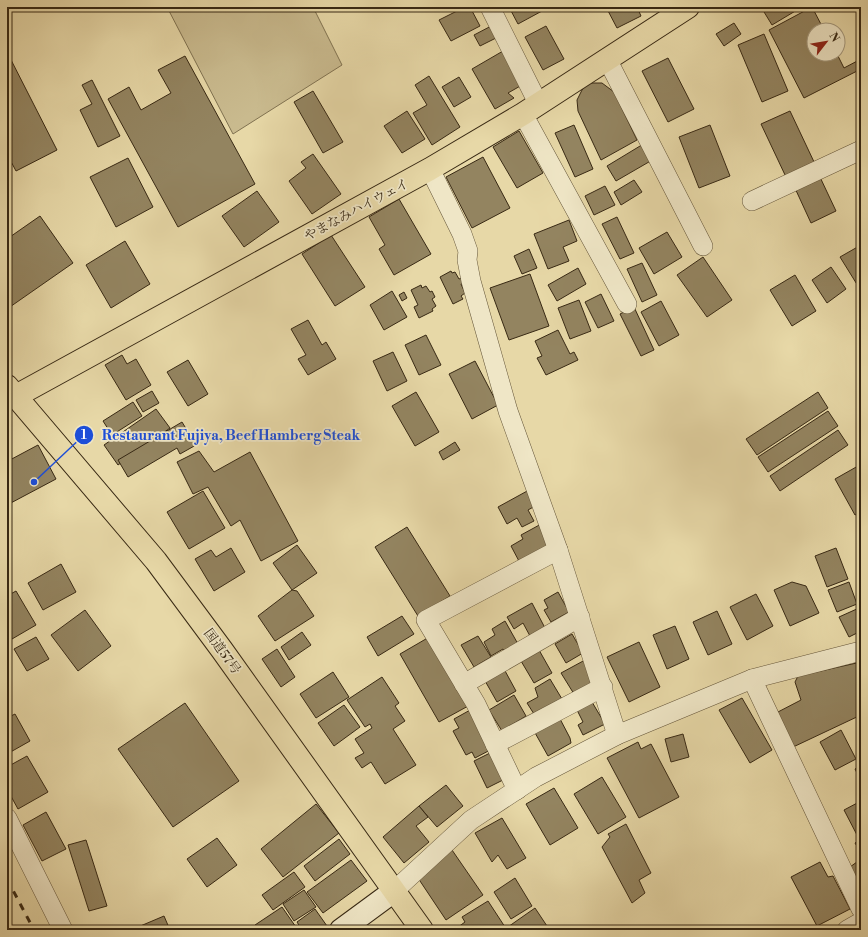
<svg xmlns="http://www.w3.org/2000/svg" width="868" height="937" font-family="'Libre Bodoni','Noto Serif JP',serif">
<rect width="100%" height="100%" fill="#e7d8a7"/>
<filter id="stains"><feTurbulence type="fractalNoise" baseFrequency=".005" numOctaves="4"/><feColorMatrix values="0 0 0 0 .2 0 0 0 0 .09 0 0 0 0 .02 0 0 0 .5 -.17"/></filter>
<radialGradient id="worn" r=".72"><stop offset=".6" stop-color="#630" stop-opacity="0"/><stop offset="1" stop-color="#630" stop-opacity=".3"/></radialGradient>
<polygon fill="#c9ba8e" stroke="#807251" points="167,7 313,7 342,65 233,134"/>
<g fill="#938460" stroke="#382914">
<polygon points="465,7 470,7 480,26 451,41 439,20"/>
<polygon points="509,7 539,7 542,11 518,24"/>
<polygon points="606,7 637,7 641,16 617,28"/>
<polygon points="761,7 802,7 772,25"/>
<polygon points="812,7 824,30 814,30 814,54 837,54 844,68 861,59 861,69 804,98 769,30"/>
<polygon points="734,23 741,34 724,46 716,34"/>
<polygon points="495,24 498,37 480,46 474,35"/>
<polygon points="546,26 564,59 543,70 525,37"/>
<polygon points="764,34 788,91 762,102 738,45"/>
<polygon points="503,51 522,85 508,93 514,98 495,109 472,69"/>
<polygon points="7,52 57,150 16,171 7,154"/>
<polygon points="185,56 255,184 178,227 108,99 129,87 141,110 171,93 158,70"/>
<polygon points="668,58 694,109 668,122 642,71"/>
<polygon points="429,76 460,127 432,145 413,113 427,105 415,85"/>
<polygon points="459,77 471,97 454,107 442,87"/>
<polygon points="92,80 120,136 98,147 80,110 92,104 82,85"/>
<polygon points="588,83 602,83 614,92 637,140 601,160 578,111 577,100 582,90"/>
<polygon points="313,91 343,142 323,153 294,102"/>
<polygon points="407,111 425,139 402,153 384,126"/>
<polygon points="790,111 815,164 786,177 761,124"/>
<polygon points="574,125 593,169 575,177 555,133"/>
<polygon points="710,125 730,176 699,188 679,137"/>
<polygon points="519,131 543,173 517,188 493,147"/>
<polygon points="645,143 654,159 616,181 607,166"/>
<polygon points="313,154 341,194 312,214 289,181 306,168 301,162"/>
<polygon points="483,157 510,208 472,228 446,177"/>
<polygon points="128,158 153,207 116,227 90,177"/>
<polygon points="819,175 836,211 811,223 794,186"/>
<polygon points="634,180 642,192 621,205 614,192"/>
<polygon points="605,186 615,205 594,215 585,196"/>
<polygon points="257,191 279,222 244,247 222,216"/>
<polygon points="399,199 431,254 394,275 379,249 385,245 369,217"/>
<polygon points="40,216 73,263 7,309 7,239"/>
<polygon points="617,217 634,253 620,259 602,224"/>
<polygon points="569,220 577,241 563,247 569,261 548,269 534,234"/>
<polygon points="667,232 682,257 654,274 639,248"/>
<polygon points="331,235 365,287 335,306 302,254"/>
<polygon points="125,241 150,284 111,308 86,265"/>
<polygon points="861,245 861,284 858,286 840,257"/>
<polygon points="529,249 537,268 522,274 514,256"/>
<polygon points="703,257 732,300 707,317 677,275"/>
<polygon points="642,263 657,295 642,302 627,269"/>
<polygon points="831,267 846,289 827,303 812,280"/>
<polygon points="578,268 586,284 557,301 548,285"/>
<polygon points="451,271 452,273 455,272 459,279 462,278 464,283 461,284 465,293 461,296 463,299 453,304 440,277"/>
<polygon points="530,274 549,326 509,340 490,288"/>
<polygon points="795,275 816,311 792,326 770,290"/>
<polygon points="421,285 422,288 426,286 430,292 432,291 435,297 432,299 436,306 432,309 433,311 419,318 414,307 418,305 411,290"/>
<polygon points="392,291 407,317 384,330 370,305"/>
<polygon points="404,292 407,298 402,301 399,295"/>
<polygon points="601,294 614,321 598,328 585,302"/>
<polygon points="579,300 591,331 570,339 558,308"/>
<polygon points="661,301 679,335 659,346 641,312"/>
<polygon points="634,307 654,350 641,356 620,314"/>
<polygon points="308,320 322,345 326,342 336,359 308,375 298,359 306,355 291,329"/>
<polygon points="558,330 570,354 574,352 578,360 546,375 537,358 542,356 535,341"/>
<polygon points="426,335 441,365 419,375 405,345"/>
<polygon points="393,352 407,381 387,391 373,361"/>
<polygon points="122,355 127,364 136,359 151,385 126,400 105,365"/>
<polygon points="188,360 208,394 188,406 167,372"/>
<polygon points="475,361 498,405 472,419 449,374"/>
<polygon points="152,391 159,403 143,412 136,400"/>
<polygon points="416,392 439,432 415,446 392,406"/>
<polygon points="818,392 828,408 757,455 746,439"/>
<polygon points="133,402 142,416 112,435 103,421"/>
<polygon points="156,409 170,428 118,465 104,445"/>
<polygon points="828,411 838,426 768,472 758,457"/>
<polygon points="182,422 196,445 180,454 177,448 128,477 118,460"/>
<polygon points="838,430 848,445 780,491 770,476"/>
<polygon points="455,442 460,450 443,460 439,452"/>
<polygon points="38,445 56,479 7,505 7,459 8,461"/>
<polygon points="199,451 214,472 250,452 298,541 261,561 240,520 231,526 208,487 193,494 177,462"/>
<polygon points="858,466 861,471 861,512 855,515 835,479"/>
<polygon points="529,490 537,505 528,510 534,521 522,527 517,518 507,524 498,507"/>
<polygon points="203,491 225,528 189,549 167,512"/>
<polygon points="543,523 554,544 520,563 511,546 523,539 521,535"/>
<polygon points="407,527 450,596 418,616 375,547"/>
<polygon points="297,545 317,573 292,590 273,563"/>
<polygon points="231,548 245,572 214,591 195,559 211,550 216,557"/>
<polygon points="836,548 848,579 827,587 815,556"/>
<polygon points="61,564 76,592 43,610 28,583"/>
<polygon points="792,582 806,586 819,613 790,626 774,590"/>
<polygon points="849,582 857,604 837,612 828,590"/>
<polygon points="292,590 297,591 314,616 275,641 258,616"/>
<polygon points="16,591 36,625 12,639 7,632 7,596"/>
<polygon points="558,592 569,612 551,622 544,610 548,608 544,600"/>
<polygon points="756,594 773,626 747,640 730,607"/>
<polygon points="532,603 545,628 530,636 523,623 514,629 507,617"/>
<polygon points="859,608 861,613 861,631 849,637 839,617"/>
<polygon points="85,610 111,646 78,671 51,635"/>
<polygon points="717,611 732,644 708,655 693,622"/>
<polygon points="402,616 414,634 378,656 367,637"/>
<polygon points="505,621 518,644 505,652 503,649 491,656 484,642 495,635 492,629"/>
<polygon points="675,626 689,659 667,669 653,635"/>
<polygon points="302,632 311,645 289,660 281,647"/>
<polygon points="572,634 583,653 566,663 555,644"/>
<polygon points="431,636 470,705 439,722 400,654"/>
<polygon points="478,636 491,657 474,667 461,645"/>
<polygon points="36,637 49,659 27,671 14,649"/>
<polygon points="639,642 660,687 629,702 607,657"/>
<polygon points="277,649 295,677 281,687 262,659"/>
<polygon points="539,650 552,673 534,683 521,661"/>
<polygon points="585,660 595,683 574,694 561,673"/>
<polygon points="861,662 861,715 791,748 776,713 801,700 795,682 798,676"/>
<polygon points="504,669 516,691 497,702 484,679"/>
<polygon points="333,672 349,697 316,718 300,694"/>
<polygon points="382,677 399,703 395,706 405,721 393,729 416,765 385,784 371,762 362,768 355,758 364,753 355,739 372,728 370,724 365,727 347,700"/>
<polygon points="550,679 562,699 534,714 527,703 538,697 535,688"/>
<polygon points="514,695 526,716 502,731 489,710"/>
<polygon points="7,696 11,703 7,705"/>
<polygon points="742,698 772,750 750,763 719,710"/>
<polygon points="592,702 605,724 583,735 578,725 583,722 577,710"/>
<polygon points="185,703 239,781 173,827 118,749"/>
<polygon points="344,705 360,727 334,746 318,723"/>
<polygon points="472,709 494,748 475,758 472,752 466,755 453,731 459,728 454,719"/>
<polygon points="15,714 30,741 7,754 7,718"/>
<polygon points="559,717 570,738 571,743 548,756 534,731"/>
<polygon points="841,730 856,759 835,770 820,742"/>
<polygon points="683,734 689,757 671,762 665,739"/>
<polygon points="638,742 641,749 651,744 679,797 639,818 607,758"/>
<polygon points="494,751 507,778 487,788 474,761"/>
<polygon points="27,756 48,792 18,809 7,789 7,767"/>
<polygon points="861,765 861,781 855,769"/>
<polygon points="602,777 626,817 598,834 574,794"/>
<polygon points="446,785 463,806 437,827 419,806"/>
<polygon points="554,788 578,828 550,845 526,804"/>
<polygon points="861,801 861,833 857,835 844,810"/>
<polygon points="316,804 339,833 283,877 261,849"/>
<polygon points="419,806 428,817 416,826 429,842 404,863 383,837"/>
<polygon points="46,812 66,849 42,861 23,825"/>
<polygon points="502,818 526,858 507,869 498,855 492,862 475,833"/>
<polygon points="626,824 651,873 639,880 645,893 632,903 602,847 610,837 608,834"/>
<polygon points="217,838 237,865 207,887 187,859"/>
<polygon points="339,839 350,854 315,881 304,866"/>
<polygon points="861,839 861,853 855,843"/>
<polygon points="86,840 107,906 89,911 68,845"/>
<polygon points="452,850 483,895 446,920 416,875"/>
<polygon points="861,859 861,887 850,867"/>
<polygon points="351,860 367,881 323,913 307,892"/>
<polygon points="820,862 828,877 833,876 850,909 817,926 791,877"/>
<polygon points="294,872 305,887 273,910 262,895"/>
<polygon points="515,878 532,906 511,919 494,892"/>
<polygon points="304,890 316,907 294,921 283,904"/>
<polygon points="488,901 505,927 500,930 454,930 465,922 462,917"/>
<polygon points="282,907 298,930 258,930 255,925"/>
<polygon points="535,908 547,926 541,930 506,930 505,929"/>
<polygon points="315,909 327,926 322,930 302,930 297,922"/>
<polygon points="164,916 170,930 139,930 138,927"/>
</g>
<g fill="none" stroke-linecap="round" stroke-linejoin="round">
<g stroke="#645539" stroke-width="20">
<g id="street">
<polyline points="490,7 538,103"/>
<polyline points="607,59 703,246"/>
<polyline points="523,114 627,304"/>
<polyline points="430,169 462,234 468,251 467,260 471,281 508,411 558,550 617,735"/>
<polyline points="752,201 861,150"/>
<polyline points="752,679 861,909"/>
<polyline points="464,684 580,617"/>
<polyline points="495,744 603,687"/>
<polyline points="517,790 476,704 426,620 558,550"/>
<polyline points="7,818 63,930"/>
<polyline points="394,891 471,820 536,777 617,735 752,679 861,651"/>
<polyline points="847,930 861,922"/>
</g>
</g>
<g stroke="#382914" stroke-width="24">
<polyline id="secondary" points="341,930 394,891"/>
</g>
<g stroke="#382914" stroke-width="24">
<polyline id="primary" points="16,396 430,169 523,114 688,7"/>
</g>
<g stroke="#382914" stroke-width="24">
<polyline id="highway" points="7,386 156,561 222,650 422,930"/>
</g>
<use href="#street" stroke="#efe6c6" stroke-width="19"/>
<use href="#secondary" stroke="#efe6c6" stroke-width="22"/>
<use href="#primary" stroke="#e7d8a7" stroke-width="22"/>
<use href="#highway" stroke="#e7d8a7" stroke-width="22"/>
<polyline stroke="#382914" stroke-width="3" stroke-dasharray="7 7" stroke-linecap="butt" points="7,879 34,930"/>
</g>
<g text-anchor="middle" stroke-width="3.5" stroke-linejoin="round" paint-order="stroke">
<g font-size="13" fill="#382914" stroke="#efe6c6">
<text transform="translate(356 209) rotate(-28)" y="5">やまなみハイウェイ</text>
<text transform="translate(223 651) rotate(54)" y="5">国道57号</text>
</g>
</g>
<path fill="none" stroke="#1d4ed8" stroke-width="1.5" d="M34 482L84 435"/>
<g fill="#1d4ed8" stroke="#efe6c6" stroke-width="1.5">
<circle cx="34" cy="482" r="4"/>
<circle cx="84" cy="435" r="10"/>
</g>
<g font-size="12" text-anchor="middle" font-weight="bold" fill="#fff">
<text x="84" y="439">1</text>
</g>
<g font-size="14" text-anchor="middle" font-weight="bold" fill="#1d4ed8" stroke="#efe6c6" stroke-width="3.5" stroke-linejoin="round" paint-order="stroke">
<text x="231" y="440">Restaurant Fujiya, Beef Hamberg Steak</text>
</g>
<rect width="868" height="937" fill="none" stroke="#e7d8a7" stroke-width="24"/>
<rect x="8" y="8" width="852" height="921" fill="none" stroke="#382914" stroke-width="2"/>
<rect x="12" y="12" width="844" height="913" fill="none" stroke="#382914"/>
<g transform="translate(826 42) rotate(59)"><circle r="19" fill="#efe6c6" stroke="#a69a7f"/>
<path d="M0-3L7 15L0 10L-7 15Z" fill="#8f2418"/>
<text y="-6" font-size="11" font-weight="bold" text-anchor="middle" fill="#382914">N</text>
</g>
<rect width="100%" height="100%" filter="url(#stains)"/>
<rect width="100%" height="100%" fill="url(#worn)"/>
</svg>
